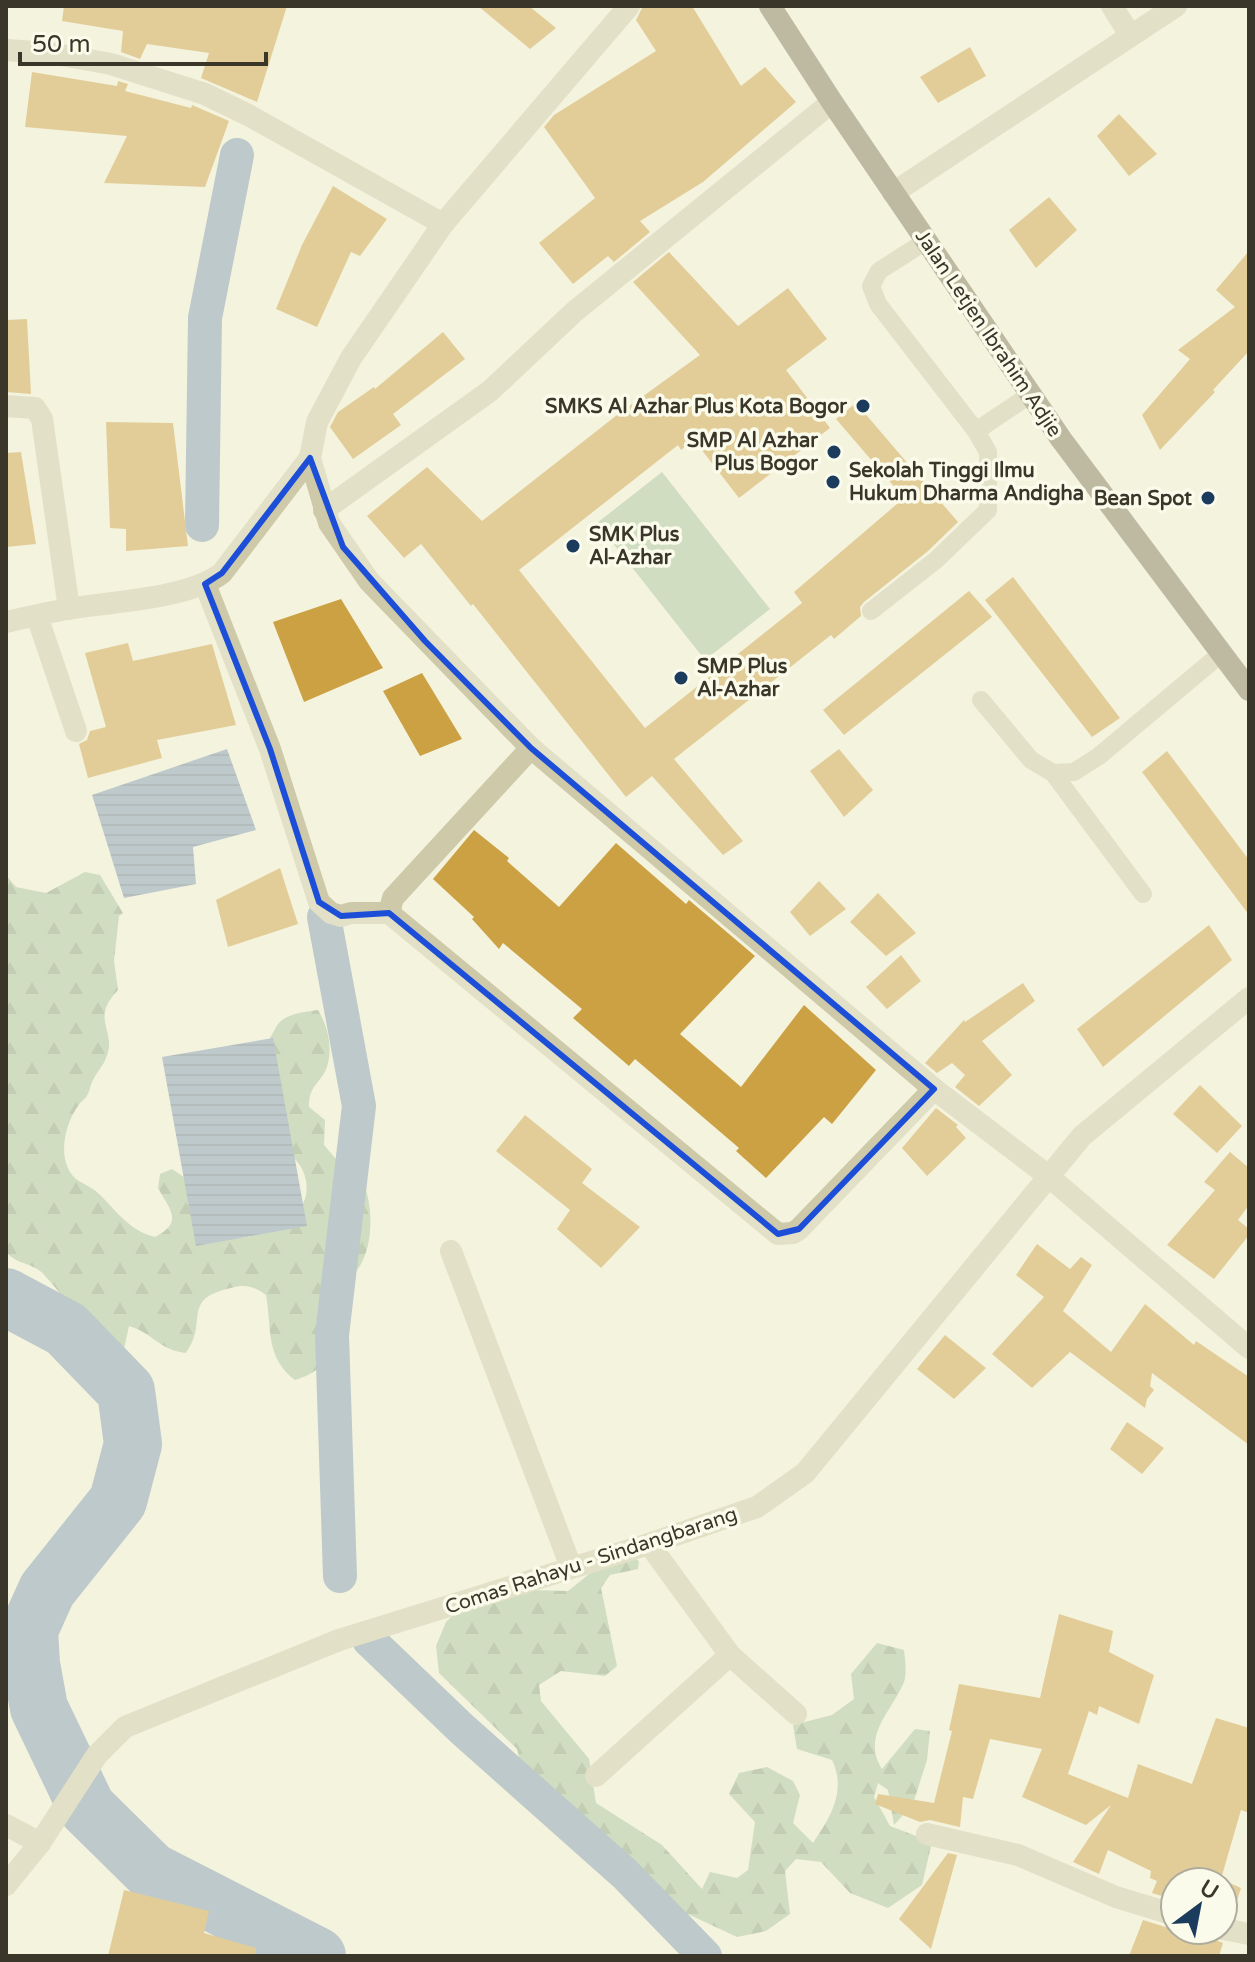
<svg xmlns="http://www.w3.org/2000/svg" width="1255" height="1962" font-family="'Varela Round',sans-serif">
<defs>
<pattern id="forest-firs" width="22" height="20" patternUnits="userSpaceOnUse" patternTransform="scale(2)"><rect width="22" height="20" fill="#a5c49d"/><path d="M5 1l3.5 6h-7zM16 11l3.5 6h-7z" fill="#87a080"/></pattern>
<pattern id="water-rules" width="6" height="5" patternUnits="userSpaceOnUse" patternTransform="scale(2)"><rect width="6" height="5" fill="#7b98b3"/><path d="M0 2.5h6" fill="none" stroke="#667d92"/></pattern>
</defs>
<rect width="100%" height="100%" fill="#f4f3de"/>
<polygon fill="#a5c49d" points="662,472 770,609 705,660 597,523"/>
<g fill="url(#forest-firs)">
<path d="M85,872L100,875L123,913L119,916L114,961L118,990C89,1020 118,1031 106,1058C103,1066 97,1072 93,1080C90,1085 90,1092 86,1097C84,1100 80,1102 78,1106C65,1124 57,1157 73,1176C79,1183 91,1186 98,1193C118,1212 128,1230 155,1237C184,1222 170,1210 158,1188L160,1174L172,1169L184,1177L227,1238C263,1241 322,1216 303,1171C298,1158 282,1150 278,1138C269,1109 267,1076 262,1047C272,1038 272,1033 278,1024C287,1013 305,1012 318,1010C328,1027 333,1047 327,1067C320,1085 309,1084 309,1107L325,1120L324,1145L335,1158L349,1161C355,1169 362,1178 365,1187C374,1213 373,1255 353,1275C346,1282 334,1285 328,1293C307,1324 353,1363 295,1380C265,1357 272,1329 266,1295C253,1286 246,1284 231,1288C180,1299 209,1321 186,1353C159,1350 153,1333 129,1326L123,1354C113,1355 101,1355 93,1350C78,1339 79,1320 70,1306C63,1296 54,1286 46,1277C35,1262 18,1266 6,1252V875L16,887L46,893Z"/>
<path d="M613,1555H634L639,1562L638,1569L610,1575L601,1588L617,1666L605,1676L561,1671L539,1685L541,1701L589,1759L596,1803L662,1845L702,1889L710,1872L737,1878L748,1870L755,1822L729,1794L739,1773L767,1767L793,1781L800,1795L793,1823L813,1843C830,1818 847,1791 832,1760L797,1749L793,1725L832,1715L854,1699L851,1674L877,1643L904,1650C905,1659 907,1673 904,1682C892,1711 861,1736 882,1769L915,1729L930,1731L927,1760L913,1804L894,1825L888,1790L878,1783L874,1797L890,1826L932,1842L922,1885L888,1908L850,1893L821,1862L796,1859L785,1871L790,1914L766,1931L737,1937L615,1880L578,1850L523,1775L517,1749L439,1673L436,1646L446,1622L474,1594L489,1589L568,1591Z"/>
</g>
<g fill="url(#water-rules)">
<polygon points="227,749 256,830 193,847 196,884 124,898 92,795"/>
<polygon points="273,1038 307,1226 196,1246 162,1057"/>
</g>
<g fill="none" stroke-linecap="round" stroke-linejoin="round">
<g stroke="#7b98b3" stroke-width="34">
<polyline points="202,525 205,318 237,155"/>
<polyline points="324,917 359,1106 332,1335 340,1576"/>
<polyline points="369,1640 462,1729 625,1874 705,1956"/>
</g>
<polyline stroke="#7b98b3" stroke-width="58" points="6,1297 66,1329 126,1391 133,1444 118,1501 47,1590 29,1630 31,1664 39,1708 87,1808 151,1871 317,1956"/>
</g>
<g fill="#cca144">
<polygon points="64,6 287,6 257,102 201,78 209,53 147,44 140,59 121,52 123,31 62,21"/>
<polygon points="478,6 529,6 556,28 530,49"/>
<polygon points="643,6 692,6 741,86 765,67 796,102 703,182 640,221 650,232 614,262 608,256 573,284 539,243 595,198 544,127 554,115 656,51 636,20"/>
<polygon points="970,47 986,76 938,103 920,77"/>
<polygon points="32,72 117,86 118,81 128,84 125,91 191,108 192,105 229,121 205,187 104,183 127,136 25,127"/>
<polygon points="1119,114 1157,154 1129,176 1097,136"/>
<polygon points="333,186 387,219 360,256 351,252 317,327 276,309 302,245"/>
<polygon points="1049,197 1077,230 1036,268 1009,230"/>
<polygon points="1249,251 1249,351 1213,390 1215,392 1160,450 1142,415 1190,359 1178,350 1235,307 1216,290"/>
<polygon points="669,252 738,326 788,288 827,339 786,370 830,428 739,498 694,440 681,450 678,445 519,570 645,728 802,603 794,592 904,498 836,419 856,403 958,522 928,551 864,602 860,607 861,616 834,639 831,635 674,759 743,841 723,855 652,776 626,797 473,604 471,606 421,544 404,558 367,516 427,467 482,521 617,415 700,355 633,282"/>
<polygon points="27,319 31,394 6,392 6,320"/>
<polygon points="443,332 465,359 393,414 401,425 353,459 330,427 338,412 374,387 375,389"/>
<polygon points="106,422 173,423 188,546 126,551 126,529 110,528"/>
<polygon points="21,452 36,544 6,547 6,453"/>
<polygon points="1013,577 1120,718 1092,737 985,600"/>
<polygon points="969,591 992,617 844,735 823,710"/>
<polygon points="341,599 383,668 304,702 273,622"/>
<polygon points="128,643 133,661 212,644 236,725 157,740 162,758 88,778 79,744 87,740 90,731 106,727 85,653"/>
<polygon points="422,673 462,739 420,756 383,691"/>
<polygon points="839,749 873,790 844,817 810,771"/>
<polygon points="1167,751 1249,860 1249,915 1142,772"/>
<polygon points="474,830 509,858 507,861 559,907 616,843 686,904 689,900 755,956 680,1034 741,1087 804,1005 876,1070 832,1124 824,1117 766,1178 736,1151 739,1148 635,1059 629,1066 573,1018 582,1009 503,943 499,949 472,919 474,917 433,879"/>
<polygon points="280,868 298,924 228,947 216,900"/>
<polygon points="819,881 846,909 810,936 790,912"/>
<polygon points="878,893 916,933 886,956 850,922"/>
<polygon points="1209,925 1232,960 1103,1067 1077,1029"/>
<polygon points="901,955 921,981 887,1009 866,987"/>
<polygon points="1023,983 1035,1001 982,1041 1012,1075 979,1106 955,1087 965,1075 952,1063 937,1073 925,1063 964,1020 965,1022"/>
<polygon points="1200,1085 1242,1126 1217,1153 1173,1114"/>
<polygon points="936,1108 958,1125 956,1127 966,1138 927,1176 902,1148"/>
<polygon points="525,1115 592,1169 582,1183 640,1227 601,1268 557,1229 570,1210 496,1151"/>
<polygon points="1230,1152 1249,1168 1249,1205 1238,1220 1249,1229 1249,1235 1214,1279 1167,1245 1215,1190 1204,1182"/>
<polygon points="1037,1244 1070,1269 1081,1257 1092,1265 1063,1311 1111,1352 1145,1304 1194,1345 1196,1341 1249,1377 1249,1445 1152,1373 1150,1386 1154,1390 1147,1399 1145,1408 1070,1352 1032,1388 992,1354 1044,1297 1016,1275"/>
<polygon points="945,1335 986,1368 954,1399 917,1369"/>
<polygon points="1127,1422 1164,1448 1142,1474 1110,1449"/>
<polygon points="1059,1614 1113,1631 1109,1652 1154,1675 1139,1724 1099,1706 1097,1715 1089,1711 1068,1774 1128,1798 1138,1764 1192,1784 1216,1718 1249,1728 1249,1813 1241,1810 1221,1879 1241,1888 1232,1916 1223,1915 1223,1882 1175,1882 1175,1900 1152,1893 1157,1881 1150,1878 1151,1871 1108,1850 1099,1874 1073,1862 1111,1805 1086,1825 1022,1797 1042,1749 990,1739 973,1799 963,1797 960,1827 930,1820 920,1822 875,1804 878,1794 934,1803 952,1731 949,1730 959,1684 1040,1698"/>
<polygon points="948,1853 957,1855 931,1949 899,1919"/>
<polygon points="124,1890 209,1911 204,1933 256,1948 255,1956 108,1956"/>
<polygon points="1143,1920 1175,1930 1209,1930 1213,1939 1223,1943 1219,1956 1129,1956"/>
</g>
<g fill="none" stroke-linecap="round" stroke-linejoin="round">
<g stroke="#cdc9a9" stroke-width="18">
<polyline points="976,431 1031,394"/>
<polyline points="871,611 936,560 988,510 988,452 976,431 878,304 871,286 879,271 926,241"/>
<polyline points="981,700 1031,760 1053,773 1074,772 1099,756 1223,652"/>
<polyline points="1053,773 1143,894"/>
</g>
<g stroke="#cdc9a9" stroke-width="22">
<polyline points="629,6 443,224 351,358 317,422 310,458 329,523 369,581 531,748 934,1089 1047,1175 1249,1348"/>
<polyline points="1112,6 1130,35"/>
<polyline points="6,50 50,53 111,64 205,94 250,116 443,224"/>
<polyline points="893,193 1176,6"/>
<polyline points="6,406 35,408 42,419 69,609"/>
<polyline points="324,510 490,391 574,312 832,102"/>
<polyline points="205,584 270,749 319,902 331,913 341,916 351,913 389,913 778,1234 793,1233 799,1229 934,1089"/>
<polyline points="37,616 76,731"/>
<path d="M6,622C28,617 50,612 73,608C114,602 190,598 222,573L310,458"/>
<polyline points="389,913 393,898 531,748"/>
<polyline points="451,1251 571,1567"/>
<polyline points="649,1544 730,1655 796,1714"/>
<polyline points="596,1776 730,1655"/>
<polyline points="6,1825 40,1843"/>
<polyline points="927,1834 1018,1855 1116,1897 1175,1915"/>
<polyline points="6,1885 40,1843 97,1755 125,1727 339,1640 649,1544 757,1507 805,1473 1082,1136 1249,998"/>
<polyline points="1223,1929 1249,1934"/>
</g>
<polyline stroke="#7c7559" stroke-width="22" points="770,6 832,102 1061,439 1249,690"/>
</g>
<path d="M0 0H1255V1962H0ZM310,458L343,547L425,641L531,748L934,1089L799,1229L778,1234L389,913L341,916L319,902L270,749L205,584L222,573Z" fill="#f4f3de" fill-opacity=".55" fill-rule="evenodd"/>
<path fill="none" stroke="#1d4ed8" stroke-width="6" stroke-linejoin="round" d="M310,458L343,547L425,641L531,748L934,1089L799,1229L778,1234L389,913L341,916L319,902L270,749L205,584L222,573Z"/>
<g fill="#1c3c5e" stroke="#fbfbeb" stroke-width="3">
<circle cx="863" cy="406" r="8"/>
<circle cx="834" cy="452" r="8"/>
<circle cx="833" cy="482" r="8"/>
<circle cx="1208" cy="498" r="8"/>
<circle cx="573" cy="546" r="8"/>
<circle cx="681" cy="678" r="8"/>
</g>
<g text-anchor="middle" stroke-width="7" stroke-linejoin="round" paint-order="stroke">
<g font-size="20" fill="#3a3629" stroke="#fbfbeb">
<text transform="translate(989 333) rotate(56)" y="7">Jalan Letjen Ibrahim Adjie</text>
<text transform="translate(591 1560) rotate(-18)" y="7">Comas Rahayu - Sindangbarang</text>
</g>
<g font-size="20" font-weight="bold" fill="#3a3629" stroke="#fbfbeb" text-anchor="end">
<text x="847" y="413">SMKS Al Azhar Plus Kota Bogor</text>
<text x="818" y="447">SMP Al Azhar<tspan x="818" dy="23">Plus Bogor</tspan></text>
<text x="849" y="477" text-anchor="start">Sekolah Tinggi Ilmu<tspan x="849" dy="23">Hukum Dharma Andigha</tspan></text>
<text x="1192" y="505">Bean Spot</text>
<text x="589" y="541" text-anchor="start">SMK Plus<tspan x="589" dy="23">Al-Azhar</tspan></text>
<text x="697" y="673" text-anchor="start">SMP Plus<tspan x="697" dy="23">Al-Azhar</tspan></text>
</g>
</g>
<rect width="1255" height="1962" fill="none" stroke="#3a3629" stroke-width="16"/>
<g transform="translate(1199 1906) rotate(32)"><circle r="38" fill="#fbfbeb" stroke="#aeac9d" stroke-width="2"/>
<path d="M0-6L14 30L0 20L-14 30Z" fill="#1c3c5e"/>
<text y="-12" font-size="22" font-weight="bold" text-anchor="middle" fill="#3a3629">U</text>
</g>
<path d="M20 52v12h246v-12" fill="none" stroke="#3a3629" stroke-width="4"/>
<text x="32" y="52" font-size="24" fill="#3a3629" stroke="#fbfbeb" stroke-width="6" paint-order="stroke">50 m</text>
</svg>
